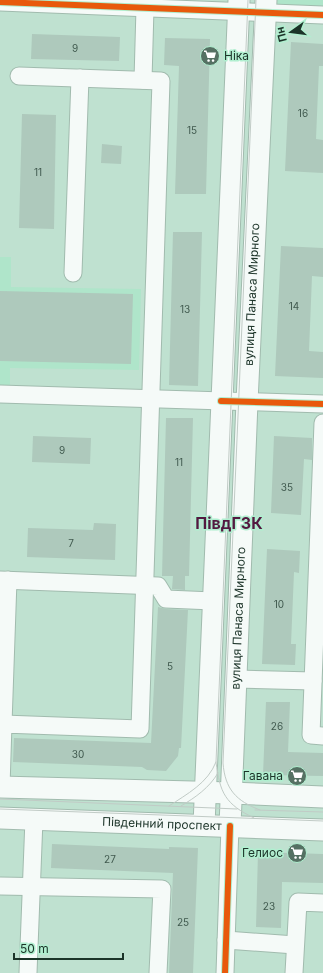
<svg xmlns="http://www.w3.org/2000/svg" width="323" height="973" font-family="Inter,sans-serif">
<rect width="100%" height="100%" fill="#bfe1d0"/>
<g fill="#afe5ca">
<polygon points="266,0 323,0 323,15 265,12"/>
<polygon points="0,257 11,257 11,287 141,289 139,370 10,368 10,391 0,391"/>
</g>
<g fill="#aec9bc">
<polygon points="32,34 120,37 119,61 31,59"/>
<polygon points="165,38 210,39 206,194 175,194 179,66 164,65"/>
<polygon points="291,42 323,44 323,66 319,66 316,139 323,140 323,173 285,171"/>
<polygon points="22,114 56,115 54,229 19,228"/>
<polygon points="102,144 122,146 121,164 101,163"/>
<polygon points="173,232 202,232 198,386 169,385"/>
<polygon points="281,246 323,248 323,277 312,276 309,351 323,352 323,378 275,376"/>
<polygon points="0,291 133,294 131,364 0,361"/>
<polygon points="166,418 193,418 189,576 185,576 185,590 172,589 173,576 162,576"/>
<polygon points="33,436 91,438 90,464 32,462"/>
<polygon points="274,436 312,438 312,460 304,459 301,515 271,513"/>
<polygon points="94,523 116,524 115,560 27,557 28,528 93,530"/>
<polygon points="267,549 300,551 299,573 294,572 291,644 296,644 295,665 262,664"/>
<polygon points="158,607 166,609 188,610 181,748 179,748 178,756 166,771 147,770 142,767 13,762 14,738 151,743"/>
<polygon points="266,702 290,702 288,752 323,753 323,776 263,775"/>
<polygon points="52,844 169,849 169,847 198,848 193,973 169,973 173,873 51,868"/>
<polygon points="258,852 323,854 323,883 282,882 281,928 256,927"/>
</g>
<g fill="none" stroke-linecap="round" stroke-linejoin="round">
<g stroke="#a1bbae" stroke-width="19">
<g id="minor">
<polyline points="0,2 323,15"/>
<polyline points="143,80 145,8"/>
<polyline points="73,273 80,78"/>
<polyline points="0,394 323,404"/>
<polyline points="323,423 311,735 323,736"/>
<polyline points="0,580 158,586 166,599 213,601"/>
<polyline points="236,679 313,681"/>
<polyline points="3,724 8,580"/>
<polyline points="1,787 3,724 140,729 161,81 19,76"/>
<polyline points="0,886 162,889 158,973"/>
<polyline points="226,940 295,945"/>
<polyline points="28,973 34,819"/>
<polyline points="225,973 230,826"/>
<polyline points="294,973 298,902 323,903"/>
</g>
</g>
<g stroke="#a1bbae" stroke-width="23">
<g id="major">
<polyline points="0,787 231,793 323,797"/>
<path id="s1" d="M0,818L323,830"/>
<polyline points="204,825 239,0"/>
<path id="s2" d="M230,826L247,402L266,0"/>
</g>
</g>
<use href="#minor" stroke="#f5faf8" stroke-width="17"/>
<use href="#major" stroke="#f5faf8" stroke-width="21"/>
<g stroke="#c1cbc6" stroke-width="1">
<path d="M248,0L216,762C220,793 225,804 254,818"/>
<path d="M256,0L223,763C225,789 236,801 260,810"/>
<polyline points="0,799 237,809"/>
<path d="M169,806C187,794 208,783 216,762"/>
<path d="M181,806C196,797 209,788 218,773"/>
<polyline points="0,809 323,821"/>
<polyline points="255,810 323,812"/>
</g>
<g stroke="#b1efd0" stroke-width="8">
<g id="cycleway">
<polyline points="0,2 323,15"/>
<polyline points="221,401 323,404"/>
<polyline points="225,973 230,826"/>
</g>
</g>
<use href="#cycleway" stroke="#e8590c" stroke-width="6"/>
</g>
<defs>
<g id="supermarket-disc" transform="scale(1)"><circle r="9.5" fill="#557163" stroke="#b1efd0"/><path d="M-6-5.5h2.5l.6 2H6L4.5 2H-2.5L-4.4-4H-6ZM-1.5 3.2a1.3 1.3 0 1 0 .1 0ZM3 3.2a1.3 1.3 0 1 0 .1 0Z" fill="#fff"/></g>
</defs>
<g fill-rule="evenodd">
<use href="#supermarket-disc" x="210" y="56"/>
<use href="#supermarket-disc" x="297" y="776"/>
<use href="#supermarket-disc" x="297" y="853"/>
</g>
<g text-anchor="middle" stroke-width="3" stroke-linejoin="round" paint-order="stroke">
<g font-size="10" fill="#40594e">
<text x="75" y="52">9</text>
<text x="303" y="117">16</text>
<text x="192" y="134">15</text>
<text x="38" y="176">11</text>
<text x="294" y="310">14</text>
<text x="185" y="313">13</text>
<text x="62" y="454">9</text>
<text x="179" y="466">11</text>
<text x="287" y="491">35</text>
<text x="71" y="547">7</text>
<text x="279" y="608">10</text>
<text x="170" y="670">5</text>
<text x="277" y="730">26</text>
<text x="78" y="758">30</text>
<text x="110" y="863">27</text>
<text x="269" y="910">23</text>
<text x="183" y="926">25</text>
</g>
<g font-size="12" fill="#1c3429" stroke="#b1efd0" text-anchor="end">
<text x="224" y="60" text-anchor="start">Ніка</text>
<text x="283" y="780">Гавана</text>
<text x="283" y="857">Гелиос</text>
</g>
<g font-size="12" fill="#1c3429" stroke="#b1efd0">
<text dy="4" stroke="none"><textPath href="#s2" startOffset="532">вулиця Панаса Мирного</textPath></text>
<text dy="4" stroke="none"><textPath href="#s2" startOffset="208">вулиця Панаса Мирного</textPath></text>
<text dy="4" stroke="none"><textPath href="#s1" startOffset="162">Південний проспект</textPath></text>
</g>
<g font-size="16" font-weight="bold" fill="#531940" stroke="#b1efd0">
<text x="229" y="529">ПівдГЗК</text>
</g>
</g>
<g transform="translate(291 32) rotate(256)" stroke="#b1efd0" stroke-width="3" paint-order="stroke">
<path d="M0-3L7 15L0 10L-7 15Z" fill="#1c3429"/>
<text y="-6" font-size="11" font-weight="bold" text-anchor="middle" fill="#1c3429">Пн</text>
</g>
<path d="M14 953v6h109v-6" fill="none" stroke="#1c3429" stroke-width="2"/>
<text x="20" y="953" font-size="12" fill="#1c3429" stroke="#b1efd0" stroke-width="3" paint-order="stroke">50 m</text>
</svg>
